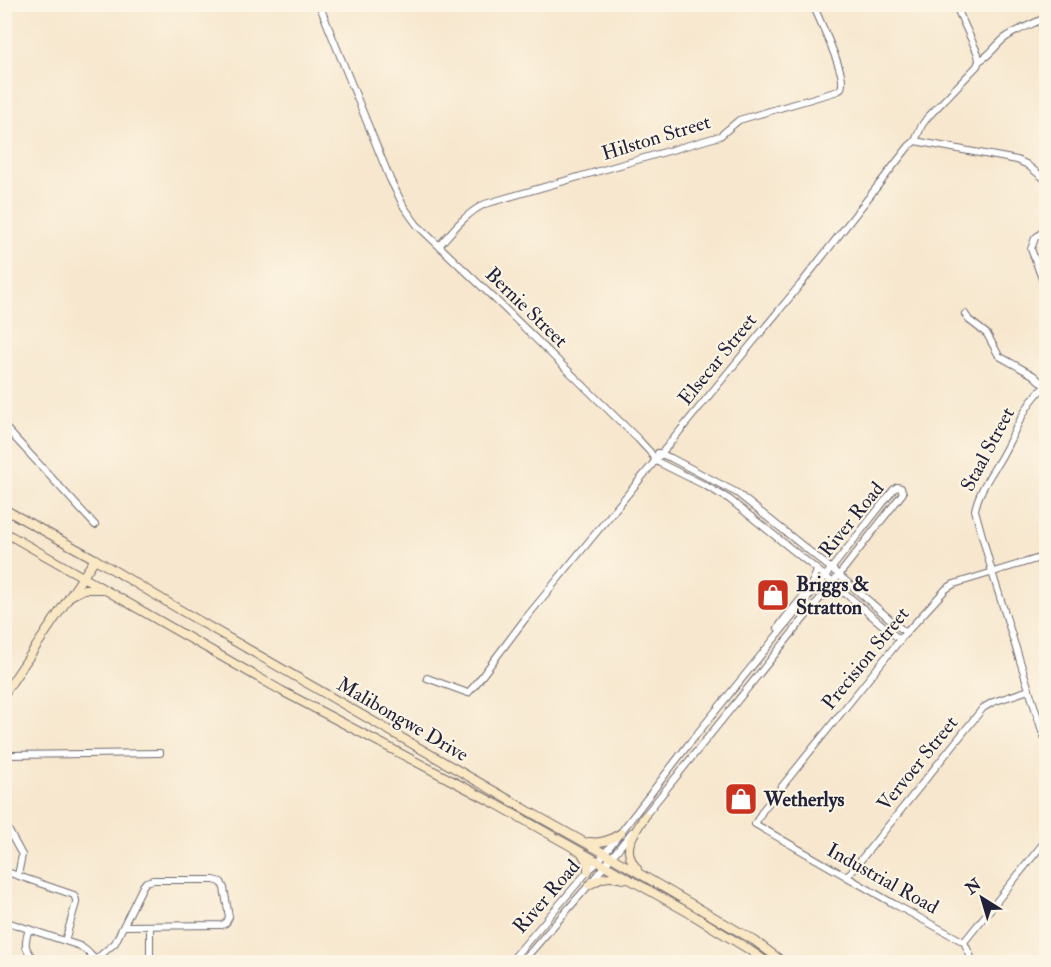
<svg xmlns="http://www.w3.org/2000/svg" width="1051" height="967" font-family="'IM FELL Double Pica',serif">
<rect width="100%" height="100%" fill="#fcf5e5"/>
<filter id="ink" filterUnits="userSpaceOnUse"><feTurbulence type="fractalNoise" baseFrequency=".0167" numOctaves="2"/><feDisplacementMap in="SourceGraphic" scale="12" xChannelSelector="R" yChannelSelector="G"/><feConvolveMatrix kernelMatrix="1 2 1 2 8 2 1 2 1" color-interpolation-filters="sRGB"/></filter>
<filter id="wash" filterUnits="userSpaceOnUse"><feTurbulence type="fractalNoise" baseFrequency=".008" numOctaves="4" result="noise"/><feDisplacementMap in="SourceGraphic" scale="24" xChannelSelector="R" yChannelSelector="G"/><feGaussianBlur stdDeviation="1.35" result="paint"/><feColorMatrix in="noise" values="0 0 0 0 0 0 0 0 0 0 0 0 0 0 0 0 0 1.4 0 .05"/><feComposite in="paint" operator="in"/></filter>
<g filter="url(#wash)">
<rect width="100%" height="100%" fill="#f7e7ce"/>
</g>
<g filter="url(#ink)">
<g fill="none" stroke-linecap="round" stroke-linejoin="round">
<g stroke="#6d676e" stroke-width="8">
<g id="street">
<polyline points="319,4 390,179 404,207 417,225 498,302 638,439 650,452 656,461 706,486 729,499 825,576 900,640"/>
<path d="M979,61C993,54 996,43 1008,36C1020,28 1034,24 1046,17"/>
<polyline points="915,141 1017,160 1026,164 1046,180"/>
<path d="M439,246C452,231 466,213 485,204L720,136L739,120L838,91C841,88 842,88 842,83C844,70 819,20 813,4"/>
<polyline points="1044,284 1031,249 1035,238 1046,229"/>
<polyline points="965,314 969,320 987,334 999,356 1033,375 1045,386"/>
<path d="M1046,386C1026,401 1016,430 1004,452C994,471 979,489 975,510L992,572L1043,734L1046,739"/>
<polyline points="4,426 95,525"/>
<polyline points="658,453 671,458 737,493 839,575 906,633"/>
<polyline points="822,597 829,594 844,593"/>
<path d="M778,628C790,609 811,593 817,570"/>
<polyline points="427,678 468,693 476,684 525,619 800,285 909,146 915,141 922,125 927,118 977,66 979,61 978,54 955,4"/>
<polyline points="4,754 10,755 160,753"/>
<polyline points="4,822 22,855 18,875"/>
<polyline points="4,871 74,895 76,900 76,903 65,941"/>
<polyline points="847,877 983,708 993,702 1029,690"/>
<polyline points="4,921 80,946 88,952 97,962"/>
<polyline points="150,926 150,956"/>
<path d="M29,929C23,947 25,948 36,962"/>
<polyline points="964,942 1046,840"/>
<polyline points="95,960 115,943 143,886 146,882 153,880 214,880 221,882 224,888 229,917 226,923 222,925 124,926"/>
<polyline points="510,962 588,871 598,862 688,745 831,569 894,489 897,487 901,488 903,493 839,575 642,819"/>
<polyline points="522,962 589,885 632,832"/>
<polyline points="973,962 964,942 894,904 755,824 763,810 903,636 946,589 954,584 1046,556"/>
</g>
</g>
<g stroke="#6d676e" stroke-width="10">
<g id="secondary">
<polyline points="4,509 95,559 182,611 532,813 611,857 755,941 783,962"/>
<polyline points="4,532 282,691 496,804 691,914 748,949 767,962"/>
<polyline points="70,596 84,589 101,589"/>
<polyline points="4,694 95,559"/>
<path d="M589,842C602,844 610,840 621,833"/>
<polyline points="583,855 588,864 588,871"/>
<path d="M637,869C620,848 633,836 645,816"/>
<path d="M589,885C602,877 608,875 623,879"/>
</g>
</g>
<use href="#street" stroke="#fff" stroke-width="6"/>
<use href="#secondary" stroke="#fae7c3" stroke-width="8"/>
</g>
</g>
<defs>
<g id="shop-square" transform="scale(1.725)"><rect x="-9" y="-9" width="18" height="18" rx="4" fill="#c8321e" stroke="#fcf5e5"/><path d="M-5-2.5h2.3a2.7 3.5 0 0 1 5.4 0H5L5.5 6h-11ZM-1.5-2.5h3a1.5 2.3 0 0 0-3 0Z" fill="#fff"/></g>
</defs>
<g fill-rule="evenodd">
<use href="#shop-square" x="773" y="595"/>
<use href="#shop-square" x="741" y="799"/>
</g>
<g text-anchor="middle" stroke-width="4.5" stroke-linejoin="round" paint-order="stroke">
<g font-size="20" fill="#22223b" stroke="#fcf5e5">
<text transform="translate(656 137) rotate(-17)" y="7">Hilston Street</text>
<text transform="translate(527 307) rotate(44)" y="7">Bernie Street</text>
<text transform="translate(717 359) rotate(-51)" y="7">Elsecar Street</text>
<text transform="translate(987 449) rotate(-62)" y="7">Staal Street</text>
<text transform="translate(851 519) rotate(-51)" y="7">River Road</text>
<text transform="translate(865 658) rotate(-51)" y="7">Precision Street</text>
<text transform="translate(403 719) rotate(30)" y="7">Malibongwe Drive</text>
<text transform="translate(917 763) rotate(-51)" y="7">Vervoer Street</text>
<text transform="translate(883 878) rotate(29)" y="7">Industrial Road</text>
<text transform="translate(546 896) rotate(-49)" y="7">River Road</text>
</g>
<g font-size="20" font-weight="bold" fill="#22223b" stroke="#fcf5e5" text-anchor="start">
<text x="796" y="591">Briggs &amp;<tspan x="796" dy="23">Stratton</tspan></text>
<text x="764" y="806">Wetherlys</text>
</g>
</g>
<rect width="1051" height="967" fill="none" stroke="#fcf5e5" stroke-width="24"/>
<g transform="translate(982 898) rotate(323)" stroke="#fcf5e5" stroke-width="4.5" paint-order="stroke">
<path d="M0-4.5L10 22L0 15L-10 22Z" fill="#22223b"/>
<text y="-9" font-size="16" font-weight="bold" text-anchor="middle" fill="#22223b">N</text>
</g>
</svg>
